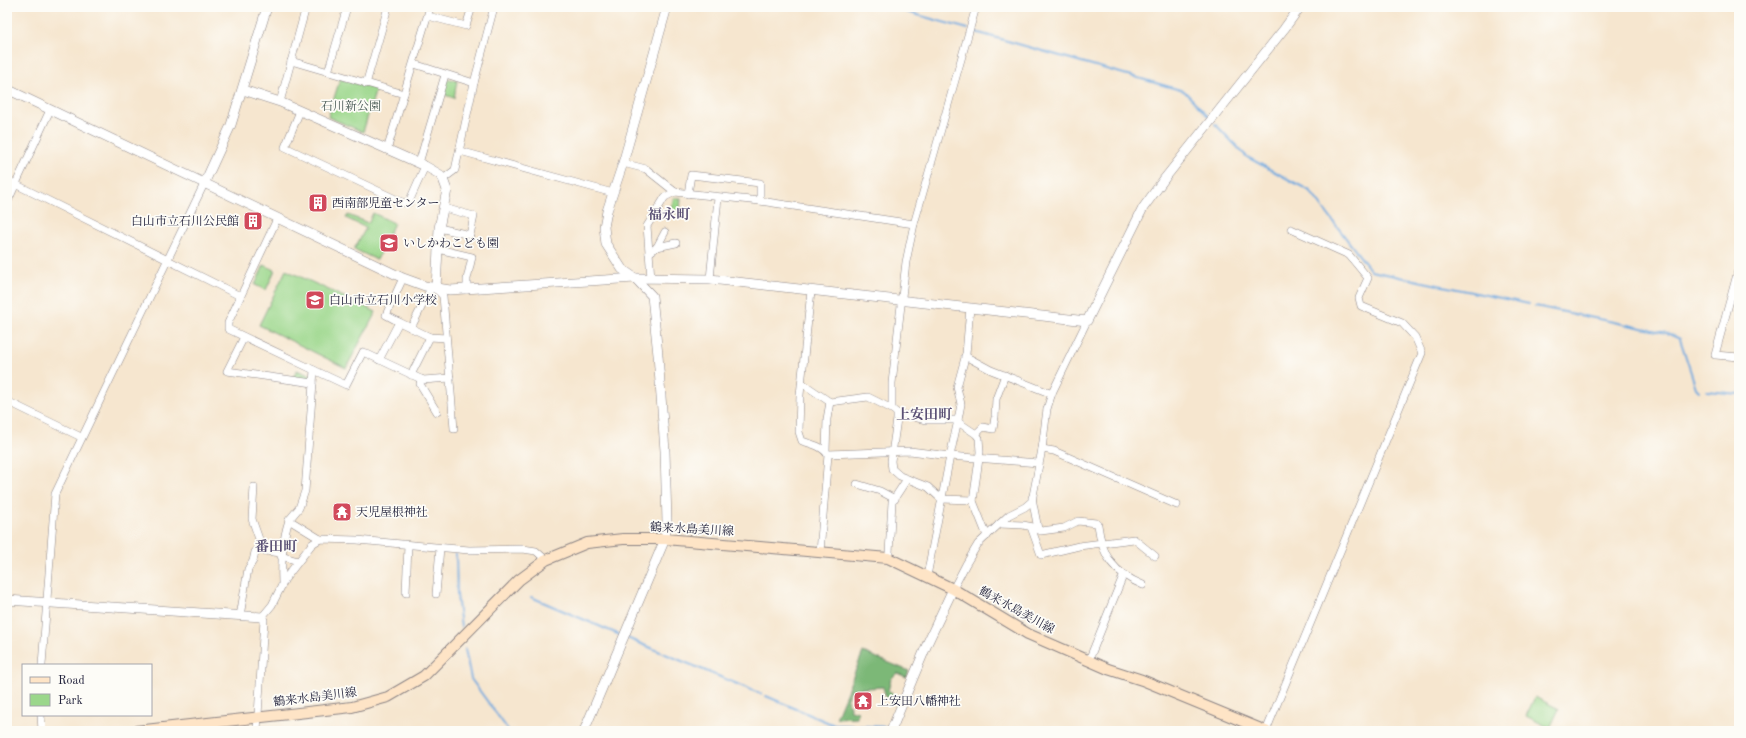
<svg xmlns="http://www.w3.org/2000/svg" width="1746" height="738" font-family="'Old Standard TT','Noto Serif JP',serif">
<rect width="100%" height="100%" fill="#fdfcf7"/>
<filter id="ink" filterUnits="userSpaceOnUse"><feTurbulence type="fractalNoise" baseFrequency=".025" numOctaves="2"/><feDisplacementMap in="SourceGraphic" scale="8" xChannelSelector="R" yChannelSelector="G"/><feConvolveMatrix kernelMatrix="1 2 1 2 8 2 1 2 1" color-interpolation-filters="sRGB"/></filter>
<filter id="wash" filterUnits="userSpaceOnUse"><feTurbulence type="fractalNoise" baseFrequency=".012" numOctaves="4" result="noise"/><feDisplacementMap in="SourceGraphic" scale="16" xChannelSelector="R" yChannelSelector="G"/><feGaussianBlur stdDeviation="0.9" result="paint"/><feColorMatrix in="noise" values="0 0 0 0 0 0 0 0 0 0 0 0 0 0 0 0 0 1.4 0 .05"/><feComposite in="paint" operator="in"/></filter>
<g filter="url(#wash)">
<rect width="100%" height="100%" fill="#f6e6cf"/>
<g fill="#9bd78b" stroke="#5e7c63">
<polygon points="340,79 376,89 363,132 328,117"/>
<polygon points="450,79 457,81 454,98 445,95 443,93 446,81"/>
<polygon points="674,198 681,198 680,213 669,213"/>
<polygon points="373,213 394,223 377,260 354,249 366,228 346,218 348,215 368,223"/>
<polygon points="264,265 275,270 266,290 255,285"/>
<polygon points="286,270 376,312 346,368 259,325"/>
<polygon points="297,370 311,376 311,381 292,379"/>
<polygon points="1535,697 1559,709 1550,728 1526,716"/>
</g>
<polygon fill="#7cb877" stroke="#4f6d59" points="863,652 909,671 906,677 897,673 891,679 888,691 899,698 895,702 886,698 883,687 852,689 847,698 851,710 858,712 857,717 836,718"/>
<g fill="none" stroke-linecap="round" stroke-linejoin="round">
<g stroke="#6fa9df" stroke-width="2">
<polyline points="889,7 968,29"/>
<polyline points="972,31 1184,91 1209,117"/>
<polyline points="1215,124 1247,157 1310,191 1371,271 1529,304"/>
<polyline points="1535,306 1667,333 1680,339 1696,388 1699,391"/>
<polyline points="1707,391 1739,394"/>
<polyline points="456,554 457,595 461,627"/>
<polyline points="531,597 620,635"/>
<polyline points="627,638 761,694"/>
<polyline points="465,649 471,679 509,731"/>
<polyline points="766,696 834,725 889,727"/>
<polyline points="897,729 901,731"/>
</g>
</g>
</g>
<g filter="url(#ink)">
<g fill="none" stroke-linecap="round" stroke-linejoin="round">
<g stroke="#8c8485" stroke-width="8">
<g id="minor">
<polyline points="428,16 466,26 472,7"/>
<polyline points="291,61 404,94"/>
<polyline points="414,64 474,83"/>
<polyline points="328,72 347,7"/>
<polyline points="366,84 388,7"/>
<polyline points="280,102 306,7"/>
<polyline points="300,111 285,147 404,203 409,202 425,166"/>
<polyline points="387,150 430,7"/>
<polyline points="460,151 613,193"/>
<polyline points="419,163 445,75"/>
<polyline points="623,163 646,169 675,192 760,201 914,224"/>
<polyline points="443,179 455,170 474,83 494,7"/>
<polyline points="7,180 240,296"/>
<polyline points="688,194 691,175 760,183 760,201"/>
<polyline points="7,203 50,110"/>
<polyline points="277,219 228,323 228,329 314,370 305,491 299,508 289,520 320,539"/>
<polyline points="439,228 470,235 474,216 444,208"/>
<polyline points="657,247 665,232"/>
<polyline points="438,249 472,257 467,279 467,290"/>
<polyline points="649,253 657,247 676,243"/>
<polyline points="1739,267 1715,355 1739,357"/>
<polyline points="651,278 647,226 665,197 675,192"/>
<polyline points="710,279 718,198"/>
<polyline points="436,289 443,296 454,429"/>
<path d="M811,291L800,395L799,432L802,441C811,444 823,446 828,455L820,552"/>
<polyline points="399,322 430,337 446,338"/>
<polyline points="411,328 431,288"/>
<polyline points="244,337 227,371 313,383"/>
<polyline points="965,356 991,370 1052,394"/>
<polyline points="379,360 399,322 386,315 403,278"/>
<polyline points="314,370 346,385 363,352 423,380 450,378"/>
<polyline points="411,375 430,337"/>
<polyline points="421,379 420,384 437,412"/>
<polyline points="802,383 830,402 868,397 892,409"/>
<polyline points="7,401 81,437"/>
<polyline points="897,413 926,420 958,420 950,456 927,576"/>
<polyline points="958,420 961,404 957,387 966,354 970,308"/>
<polyline points="958,422 976,434 979,438 980,452 973,501 987,536"/>
<polyline points="976,434 983,427 993,429 995,417 996,399 1005,375"/>
<polyline points="1042,449 1054,451 1177,505"/>
<polyline points="826,451 827,419 830,402"/>
<polyline points="828,454 910,451 950,456 1038,463"/>
<polyline points="857,484 880,491 895,499"/>
<polyline points="1032,498 1038,529"/>
<polyline points="973,500 941,499 928,487 900,476 892,469 891,461 897,419 897,413 892,409 892,383 906,262 914,224 976,7"/>
<path d="M999,524L1023,525L1033,527L1041,531L1064,528L1078,521L1096,523L1098,525C1102,557 1114,573 1143,585"/>
<polyline points="1031,527 1041,555 1079,546 1134,539 1155,556"/>
<polyline points="258,550 281,553"/>
<polyline points="281,556 298,561"/>
<polyline points="888,558 889,553 892,502 907,479"/>
<path d="M282,583C281,560 282,541 289,520"/>
<polyline points="953,589 966,564 978,544 1009,515 1025,507 1032,501 1042,449 1047,409 1052,393 1087,321"/>
<polyline points="406,593 408,545"/>
<polyline points="436,594 440,548"/>
<polyline points="240,616 248,569 253,561 255,552 258,550 259,539 252,519 254,487"/>
<polyline points="1089,660 1123,576"/>
<polyline points="42,665 55,494 204,184"/>
<polyline points="41,715 42,731"/>
<polyline points="257,731 264,620 262,617 272,605 285,579 312,544 320,539 357,540 469,550 523,549 536,551 546,560"/>
<polyline points="1266,731 1422,353 1415,337 1402,323 1361,306 1359,298 1368,278 1349,255 1291,229"/>
</g>
</g>
<g stroke="#8c8485" stroke-width="10">
<g id="tertiary">
<polyline points="7,89 403,278 425,286 450,290 635,278 710,279 1087,321 1143,208 1165,178 1284,29 1300,7"/>
<polyline points="243,90 280,102 425,166 439,174 443,179 447,190 439,228 436,289"/>
<polyline points="204,184 231,125 267,7"/>
<polyline points="7,600 262,617"/>
<polyline points="584,731 665,539 667,522 665,451 658,355 652,296 635,278 622,269 606,244 604,227 607,211 623,163 667,7"/>
<polyline points="891,731 928,642 953,589"/>
</g>
</g>
<g stroke="#8c8485" stroke-width="12">
<polyline id="secondary" points="136,731 352,707 388,697 424,676 519,580 546,560 587,543 623,539 665,539 888,558 953,589 1028,634 1108,669 1142,680 1266,731"/>
</g>
<use href="#minor" stroke="#fff" stroke-width="7"/>
<use href="#tertiary" stroke="#fff" stroke-width="9"/>
<use href="#secondary" stroke="#fee4c6" stroke-width="10"/>
</g>
</g>
<defs>
<g id="building-square" transform="scale(1)"><rect x="-9" y="-9" width="18" height="18" rx="4" fill="#d1495b" stroke="#fdfcf7"/><path d="M-4-6H4V6H1V3H-1V6H-4ZM-2.5-4.3h1.7v1.8h-1.7ZM.8-4.3h1.7v1.8H.8ZM-2.5-1h1.7V.8h-1.7ZM.8-1h1.7V.8H.8Z" fill="#fff"/></g>
<g id="school-square" transform="scale(1)"><rect x="-9" y="-9" width="18" height="18" rx="4" fill="#d1495b" stroke="#fdfcf7"/><path d="M0-5L7-2L0 1L-7-2ZM-4 1L0 2.5L4 1V4Q0 6-4 4Z" fill="#fff"/></g>
<g id="temple-square" transform="scale(1)"><rect x="-9" y="-9" width="18" height="18" rx="4" fill="#d1495b" stroke="#fdfcf7"/><path d="M0-6L5-2H3V0L6.5 2.5H4V6H1.5V3h-3V6H-4V2.5H-6.5L-3 0V-2H-5Z" fill="#fff"/></g>
</defs>
<g fill-rule="evenodd">
<use href="#building-square" x="318" y="203"/>
<use href="#building-square" x="253" y="221"/>
<use href="#school-square" x="389" y="243"/>
<use href="#school-square" x="315" y="300"/>
<use href="#temple-square" x="342" y="512"/>
<use href="#temple-square" x="863" y="701"/>
</g>
<g text-anchor="middle" stroke-width="3.5" stroke-linejoin="round" paint-order="stroke">
<g font-size="12" fill="#465853" stroke="#fdfcf7">
<text x="351" y="110">石川新公園</text>
</g>
<g font-size="12" fill="#22223b" stroke="#fdfcf7" text-anchor="start">
<text x="332" y="207">西南部児童センター</text>
<text x="239" y="225" text-anchor="end">白山市立石川公民館</text>
<text x="403" y="247">いしかわこども園</text>
<text x="329" y="304">白山市立石川小学校</text>
<text x="356" y="516">天児屋根神社</text>
<text x="877" y="705">上安田八幡神社</text>
</g>
<g font-size="12" fill="#22223b" stroke="#fdfcf7">
<text transform="translate(692 529) rotate(3)" y="4">鶴来水島美川線</text>
<text transform="translate(1017 610) rotate(29)" y="4">鶴来水島美川線</text>
<text transform="translate(315 697) rotate(-7)" y="4">鶴来水島美川線</text>
</g>
<g font-size="14" font-weight="bold" fill="#5b5175" stroke="#fdfcf7">
<text x="669" y="219">福永町</text>
<text x="924" y="419">上安田町</text>
<text x="276" y="551">番田町</text>
</g>
</g>
<rect width="1746" height="738" fill="none" stroke="#fdfcf7" stroke-width="24"/>
<rect x="22" y="664" width="130" height="52" fill="#fdfcf7" stroke="#a5a5ac"/>
<rect x="30" y="677" width="20" height="6" fill="#fee4c6" stroke="#a5a5ac"/>
<text x="58" y="684" font-size="12" fill="#22223b">Road</text>
<rect x="30" y="694" width="20" height="12" fill="#9bd78b" stroke="#a5a5ac"/>
<text x="58" y="704" font-size="12" fill="#22223b">Park</text>
</svg>
